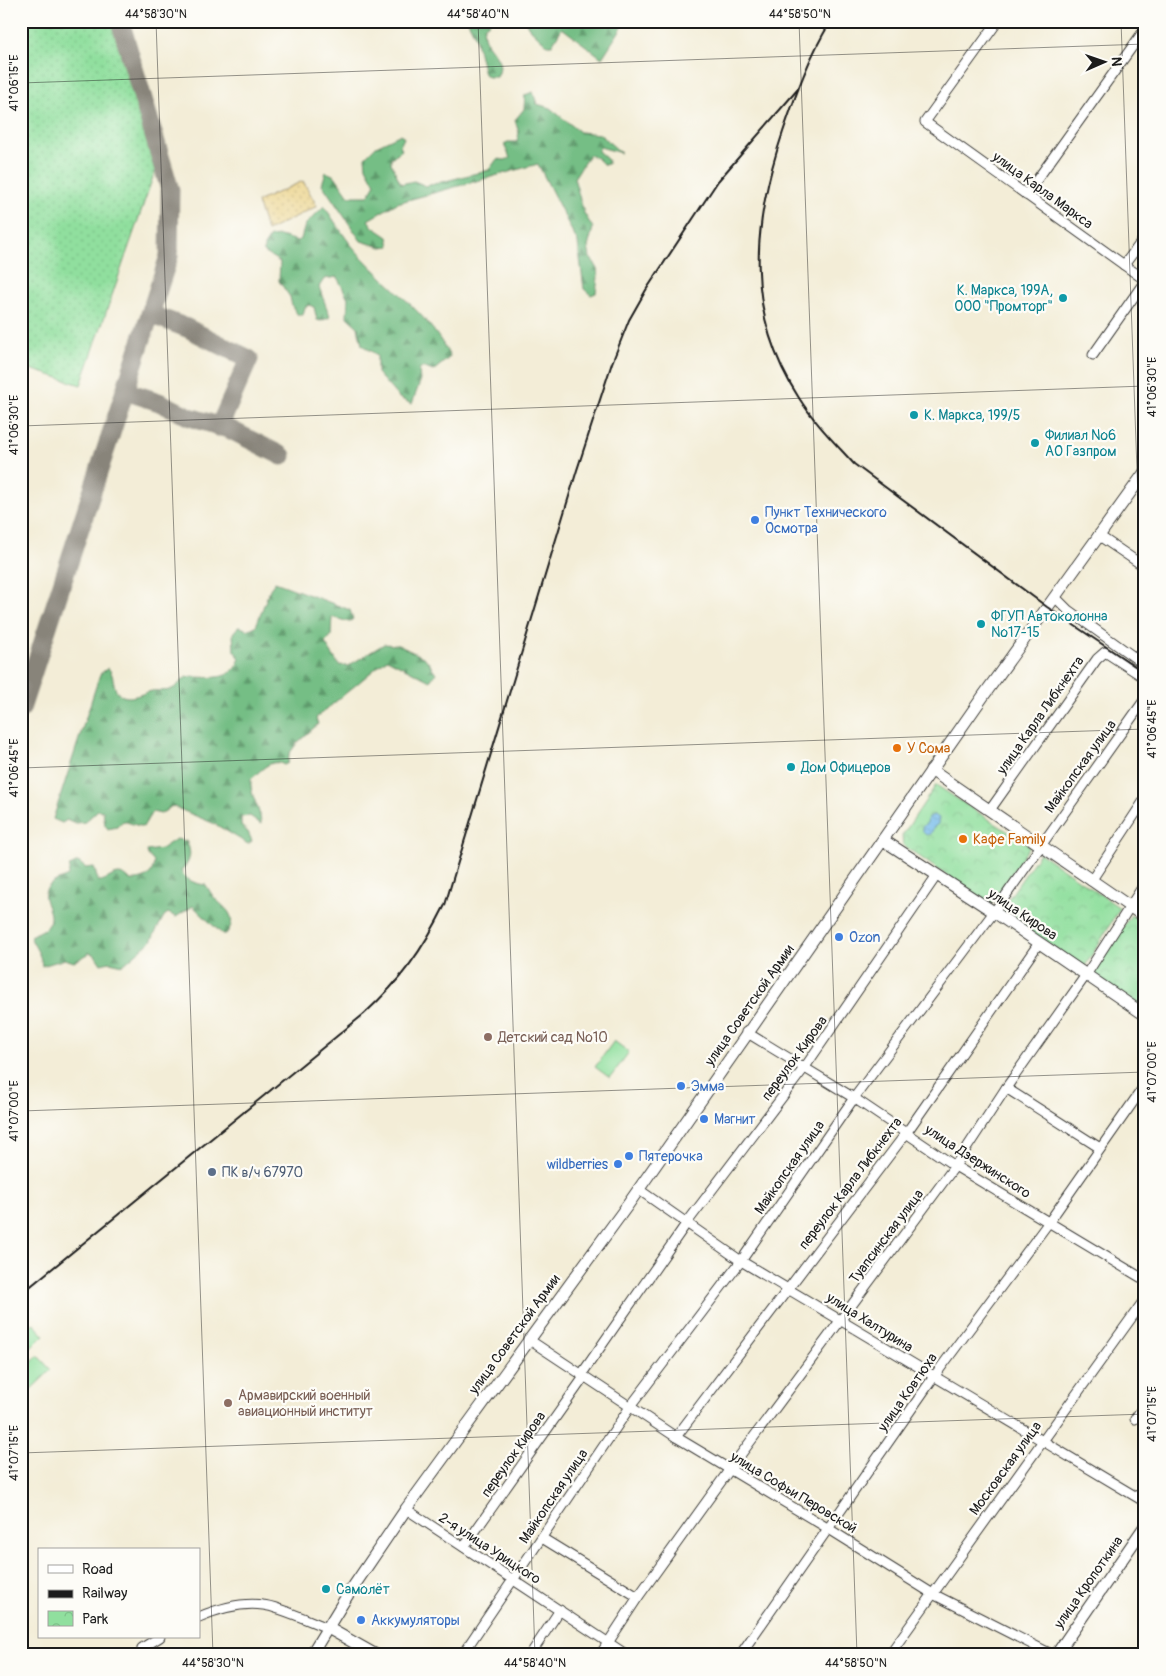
<svg xmlns="http://www.w3.org/2000/svg" width="1166" height="1676" font-family="Pangolin,sans-serif">
<defs>
<pattern id="grass-dots" width="8" height="8" patternUnits="userSpaceOnUse" patternTransform="scale(1.25)"><rect width="8" height="8" fill="#90df9e"/><path d="M2 2h.1M6 6h.1" fill="none" stroke="#7cbf88" stroke-width="1.8" stroke-linecap="round"/></pattern>
<pattern id="forest-firs" width="22" height="20" patternUnits="userSpaceOnUse" patternTransform="scale(1.25)"><rect width="22" height="20" fill="#74be85"/><path d="M5 1l3.5 6h-7zM16 11l3.5 6h-7z" fill="#5e9a6c"/></pattern>
<pattern id="sand-dots" width="8" height="8" patternUnits="userSpaceOnUse" patternTransform="scale(1.25)"><rect width="8" height="8" fill="#eeda9e"/><path d="M2 2h.1M6 6h.1" fill="none" stroke="#ccba88" stroke-width="1.8" stroke-linecap="round"/></pattern>
<pattern id="park-crowns" width="20" height="18" patternUnits="userSpaceOnUse" patternTransform="scale(1.25)"><rect width="20" height="18" fill="#90df9e"/><path d="M2 6a3 3 0 1 1 6 0M12 15a3 3 0 1 1 6 0" fill="none" stroke="#7cbf88"/></pattern>
<pattern id="water-waves" width="16" height="10" patternUnits="userSpaceOnUse" patternTransform="scale(1.25)"><rect width="16" height="10" fill="#73bbeb"/><path d="M0 5q4-4 8 0t8 0" fill="none" stroke="#63a0c9"/></pattern>
</defs>
<rect width="100%" height="100%" fill="#fdfcf7"/>
<filter id="ink" filterUnits="userSpaceOnUse"><feTurbulence type="fractalNoise" baseFrequency=".02" numOctaves="2"/><feDisplacementMap in="SourceGraphic" scale="10" xChannelSelector="R" yChannelSelector="G"/><feConvolveMatrix kernelMatrix="1 2 1 2 8 2 1 2 1" color-interpolation-filters="sRGB"/></filter>
<filter id="wash" filterUnits="userSpaceOnUse"><feTurbulence type="fractalNoise" baseFrequency=".0096" numOctaves="4" result="noise"/><feDisplacementMap in="SourceGraphic" scale="20" xChannelSelector="R" yChannelSelector="G"/><feGaussianBlur stdDeviation="1.12" result="paint"/><feColorMatrix in="noise" values="0 0 0 0 0 0 0 0 0 0 0 0 0 0 0 0 0 1.4 0 .05"/><feComposite in="paint" operator="in"/></filter>
<g filter="url(#wash)">
<rect width="100%" height="100%" fill="#f3edd7"/>
<polygon fill="url(#grass-dots)" stroke="#567e5d" points="112,21 155,171 81,385 21,366 21,22"/>
<g fill="url(#forest-firs)" stroke="#486d50">
<path d="M468,21H491L484,27C479,47 509,55 497,77H488L484,74L475,36Z"/>
<polygon points="525,21 626,21 602,58 562,28 552,45 547,45 529,28"/>
<path d="M533,92L537,104L550,108L580,132L600,134L621,153L600,147L598,151L608,160V164L604,165L597,158L589,155L574,178L584,213L593,228L588,247L590,258C602,268 597,281 596,293L591,295L584,289L578,243L538,164L397,203L368,220L373,227L388,237L390,246L381,247L361,241L322,184L326,172L335,176L349,196H368L375,184L366,167L365,157L376,146L401,134L404,138L400,146L402,150L391,158V163L401,184L414,181L426,186L489,170L497,159L505,160L510,158L504,144L508,142H517L519,133L515,120L524,109L525,95Z"/>
<path d="M324,206C336,223 347,242 361,256C391,289 431,316 450,357L433,371L423,367L419,369L420,382L412,404L399,398L377,373V355L362,345L358,327L347,317L348,298L337,277L324,279L319,287L330,317L321,321L317,320L314,307L309,305L305,307L303,315H298L292,306L290,297L279,281L280,262L264,252V246L270,237L280,236L297,241L301,239L305,225Z"/>
<path d="M275,582L350,610L353,619L349,622L332,617L331,636L325,643L339,665L348,666L384,644L398,645L425,658L436,673L430,681L387,659L316,718L318,724L297,743L289,754L288,763L284,765C271,757 261,771 251,779C249,796 261,808 261,824L250,816L241,817V826L248,832L252,841L248,844L215,824L172,806L161,814L152,812L143,827L123,821L117,827L108,829L105,825L103,811L98,810L85,822L76,823L67,820L62,823L53,819L100,674L108,668C115,675 112,686 118,693C128,702 142,693 152,691C158,690 167,692 172,689C177,687 182,680 187,677C207,676 232,684 240,658L234,651L233,633L239,626L247,630L256,626L270,589Z"/>
<path d="M176,839L186,841C192,851 191,863 181,870C184,880 196,884 206,885C208,888 210,892 213,896C222,907 241,915 226,934H222L193,906L176,917L168,913L164,916L151,941L123,965L110,962L101,964L95,955L90,953L74,962L65,959L42,966C41,953 34,947 30,936C35,933 44,931 47,926C58,912 35,898 50,885C54,881 62,879 68,876L70,866L78,862L86,868L94,867L98,881C111,881 116,866 130,880C144,881 153,876 154,862L148,855L147,851L161,849Z"/>
</g>
<polygon fill="url(#sand-dots)" stroke="#857b5d" points="303,181 317,206 267,231 257,202"/>
<g fill="url(#park-crowns)" stroke="#567e5d">
<polygon points="936,785 1030,846 990,906 903,845 902,836"/>
<polygon points="1040,853 1120,908 1084,968 1000,911"/>
<polygon points="1131,915 1145,924 1145,1009 1091,974"/>
</g>
<g fill="#90df9e" stroke="#567e5d">
<polygon points="614,1041 629,1052 610,1078 595,1067"/>
<polygon points="33,1323 44,1335 27,1352 21,1346 21,1334"/>
<polygon points="38,1356 51,1370 27,1393 21,1387 21,1372"/>
</g>
<polygon fill="url(#water-waves)" stroke="#486c84" points="934,815 939,818 938,824 934,827 931,834 926,835 922,831 922,827 927,823 928,817"/>
<g fill="none" stroke-linecap="round" stroke-linejoin="round">
<g stroke="#88847a" stroke-width="19">
<polyline points="150,314 187,328 249,359 219,427"/>
<polyline points="125,391 159,402 190,417 231,430 282,456"/>
<polyline points="21,709 169,256 170,190 120,21"/>
</g>
</g>
</g>
<g filter="url(#ink)">
<g fill="none" stroke-linecap="round" stroke-linejoin="round">
<g stroke="#3c3b38" stroke-width="11">
<g id="minor">
<polyline points="998,21 925,122 1145,280"/>
<polyline points="1026,195 1145,29"/>
<polyline points="1124,265 1145,237"/>
<polyline points="1093,355 1145,281"/>
<polyline points="1098,535 1145,567"/>
<polyline points="1055,597 1068,610 1145,665"/>
<polyline points="990,810 1097,659 1105,652 1145,678"/>
<polyline points="1091,881 1145,799"/>
<polyline points="746,1032 854,1098 955,1166 1145,1280"/>
<polyline points="1006,1088 1100,1148"/>
<polyline points="638,1189 741,1261 1145,1502"/>
<polyline points="528,1339 676,1437 829,1529 933,1594 1053,1655"/>
<polyline points="581,1375 686,1224 805,1067 937,875"/>
<polyline points="1135,1419 1145,1404"/>
<polyline points="676,1437 907,1132 1039,943"/>
<polyline points="406,1509 627,1655"/>
<polyline points="542,1538 638,1597"/>
<polyline points="464,1547 584,1377"/>
<path d="M199,1617C218,1609 241,1602 263,1605C277,1606 312,1622 328,1628"/>
<polyline points="142,1655 142,1648 160,1637"/>
<polyline points="462,1655 630,1407 741,1261 854,1098 994,912 1145,699"/>
<polyline points="530,1655 560,1610"/>
<polyline points="600,1655 638,1597 730,1469 955,1166 1006,1088 1086,975 1145,883"/>
<polyline points="740,1655 933,1378 1049,1222 1145,1085"/>
<polyline points="889,1655 1145,1299"/>
</g>
</g>
<g stroke="#3c3b38" stroke-width="13">
<g id="major">
<polyline points="931,770 1145,917"/>
<polyline points="883,840 994,912 1145,1015"/>
<polyline points="328,1628 376,1655"/>
<polyline points="311,1655 347,1596 406,1509 627,1206 984,695 1145,472"/>
<polyline points="1056,1655 1145,1526"/>
</g>
</g>
<use href="#minor" stroke="#fff" stroke-width="9"/>
<use href="#major" stroke="#fff" stroke-width="11"/>
<g stroke="#1c1c1c" stroke-width="2">
<path d="M831,21C809,56 796,94 783,132C752,224 744,313 799,398C814,422 835,443 854,464L1047,607L1145,673"/>
<path d="M21,1294L364,1014C402,979 422,951 445,905L577,470L612,363L629,320L646,290L718,181L798,89"/>
</g>
</g>
</g>
<path fill="none" stroke="#1c1c1c" stroke-width="1" stroke-opacity="0.45" d="M156,21L213,1655M478,21L535,1655M799,21L857,1655M1121,21L1145,695M21,83L1145,44M21,426L1145,386M21,768L1145,729M21,1111L1145,1072M21,1453L1145,1414"/>
<g fill="#0f9aa8" stroke="#fdfcf7" stroke-width="2">
<circle cx="1063" cy="298" r="5"/>
<circle cx="914" cy="415" r="5"/>
<circle cx="1035" cy="443" r="5"/>
<circle cx="981" cy="624" r="5"/>
<circle cx="791" cy="767" r="5"/>
<circle cx="326" cy="1589" r="5"/>
</g>
<g fill="#3f7fe0" stroke="#fdfcf7" stroke-width="2">
<circle cx="755" cy="520" r="5"/>
<circle cx="839" cy="937" r="5"/>
<circle cx="681" cy="1086" r="5"/>
<circle cx="704" cy="1119" r="5"/>
<circle cx="629" cy="1156" r="5"/>
<circle cx="618" cy="1164" r="5"/>
<circle cx="361" cy="1620" r="5"/>
</g>
<g fill="#e8710a" stroke="#fdfcf7" stroke-width="2">
<circle cx="897" cy="748" r="5"/>
<circle cx="963" cy="839" r="5"/>
</g>
<g fill="#8d6e63" stroke="#fdfcf7" stroke-width="2">
<circle cx="488" cy="1037" r="5"/>
<circle cx="228" cy="1403" r="5"/>
</g>
<circle fill="#5c6f8a" stroke="#fdfcf7" stroke-width="2" cx="212" cy="1172" r="5"/>
<g text-anchor="middle" stroke-width="4.5" stroke-linejoin="round" paint-order="stroke">
<g font-size="14" fill="#1c1c1c" stroke="#fdfcf7">
<text transform="translate(1043 190) rotate(36)" y="5">улица Карла Маркса</text>
<text transform="translate(1040 715) rotate(-55)" y="5">улица Карла Либкнехта</text>
<text transform="translate(1080 766) rotate(-54)" y="5">Майкопская улица</text>
<text transform="translate(1023 914) rotate(34)" y="5">улица Кирова</text>
<text transform="translate(749 1005) rotate(-55)" y="5">улица Советской Армии</text>
<text transform="translate(794 1058) rotate(-54)" y="5">переулок Кирова</text>
<text transform="translate(978 1161) rotate(33)" y="5">улица Дзержинского</text>
<text transform="translate(789 1167) rotate(-55)" y="5">Майкопская улица</text>
<text transform="translate(850 1183) rotate(-53)" y="5">переулок Карла Либкнехта</text>
<text transform="translate(886 1236) rotate(-53)" y="5">Туапсинская улица</text>
<text transform="translate(870 1322) rotate(32)" y="5">улица Халтурина</text>
<text transform="translate(514 1334) rotate(-54)" y="5">улица Советской Армии</text>
<text transform="translate(907 1392) rotate(-55)" y="5">улица Ковтюха</text>
<text transform="translate(513 1454) rotate(-55)" y="5">переулок Кирова</text>
<text transform="translate(1005 1468) rotate(-54)" y="5">Московская улица</text>
<text transform="translate(794 1492) rotate(31)" y="5">улица Софьи Перовской</text>
<text transform="translate(553 1496) rotate(-56)" y="5">Майкопская улица</text>
<text transform="translate(490 1548) rotate(33)" y="5">2-я улица Урицкого</text>
<text transform="translate(1088 1582) rotate(-55)" y="5">улица Кропоткина</text>
</g>
<g font-size="14" fill="#0d838f" stroke="#fdfcf7" text-anchor="start">
<text x="1053" y="295" text-anchor="end">К. Маркса, 199А,<tspan x="1053" dy="16">ООО "Промторг"</tspan></text>
<text x="924" y="420">К. Маркса, 199/5</text>
<text x="1045" y="440">Филиал №6<tspan x="1045" dy="16">АО Газпром</tspan></text>
<text x="991" y="621">ФГУП Автоколонна<tspan x="991" dy="16">№17-15</tspan></text>
<text x="801" y="772">Дом Офицеров</text>
<text x="336" y="1594">Самолёт</text>
</g>
<g font-size="14" fill="#366cbe" stroke="#fdfcf7" text-anchor="start">
<text x="765" y="517">Пункт Технического<tspan x="765" dy="16">Осмотра</tspan></text>
<text x="849" y="942">Ozon</text>
<text x="691" y="1091">Эмма</text>
<text x="714" y="1124">Магнит</text>
<text x="639" y="1161">Пятерочка</text>
<text x="608" y="1169" text-anchor="end">wildberries</text>
<text x="371" y="1625">Аккумуляторы</text>
</g>
<g font-size="14" fill="#c56008" stroke="#fdfcf7" text-anchor="start">
<text x="907" y="753">У Сома</text>
<text x="973" y="844">Кафе Family</text>
</g>
<g font-size="14" fill="#785e54" stroke="#fdfcf7" text-anchor="start">
<text x="498" y="1042">Детский сад №10</text>
<text x="238" y="1400">Армавирский военный<tspan x="238" dy="16">авиационный институт</tspan></text>
</g>
<g font-size="14" fill="#4e5e75" stroke="#fdfcf7" text-anchor="start">
<text x="222" y="1177">ПК в/ч 67970</text>
</g>
</g>
<rect width="1166" height="1676" fill="none" stroke="#fdfcf7" stroke-width="55"/>
<rect x="38" y="1548" width="162" height="90" fill="#fdfcf7" stroke="#a3a29f"/>
<rect x="48" y="1565" width="25" height="8" fill="#ffffff" stroke="#a3a29f"/>
<text x="82" y="1574" font-size="15" fill="#1c1c1c">Road</text>
<rect x="48" y="1590" width="25" height="8" fill="#1c1c1c" stroke="#a3a29f"/>
<text x="82" y="1598" font-size="15" fill="#1c1c1c">Railway</text>
<rect x="48" y="1611" width="25" height="15" fill="url(#park-crowns)" stroke="#a3a29f"/>
<text x="82" y="1624" font-size="15" fill="#1c1c1c">Park</text>
<g transform="translate(1104 62) rotate(88)" stroke="#fdfcf7" stroke-width="4" paint-order="stroke">
<path d="M0-4L9 19L0 12L-9 19Z" fill="#1c1c1c"/>
<text y="-8" font-size="14" font-weight="bold" text-anchor="middle" fill="#1c1c1c">N</text>
</g>
<rect x="28" y="28" width="1110" height="1620" fill="none" stroke="#1c1c1c" stroke-width="2"/>
<g font-size="12" text-anchor="middle" fill="#1c1c1c">
<text x="156" y="18">44°58'30"N</text>
<text x="478" y="18">44°58'40"N</text>
<text x="800" y="18">44°58'50"N</text>
<text transform="translate(14 83) rotate(-90)" y="4">41°06'15"E</text>
<text transform="translate(1152 387) rotate(-90)" y="4">41°06'30"E</text>
<text transform="translate(14 425) rotate(-90)" y="4">41°06'30"E</text>
<text transform="translate(1152 729) rotate(-90)" y="4">41°06'45"E</text>
<text transform="translate(14 768) rotate(-90)" y="4">41°06'45"E</text>
<text transform="translate(1152 1072) rotate(-90)" y="4">41°07'00"E</text>
<text transform="translate(14 1111) rotate(-90)" y="4">41°07'00"E</text>
<text transform="translate(1152 1414) rotate(-90)" y="4">41°07'15"E</text>
<text transform="translate(14 1453) rotate(-90)" y="4">41°07'15"E</text>
<text x="213" y="1667">44°58'30"N</text>
<text x="535" y="1667">44°58'40"N</text>
<text x="856" y="1667">44°58'50"N</text>
</g>
</svg>
